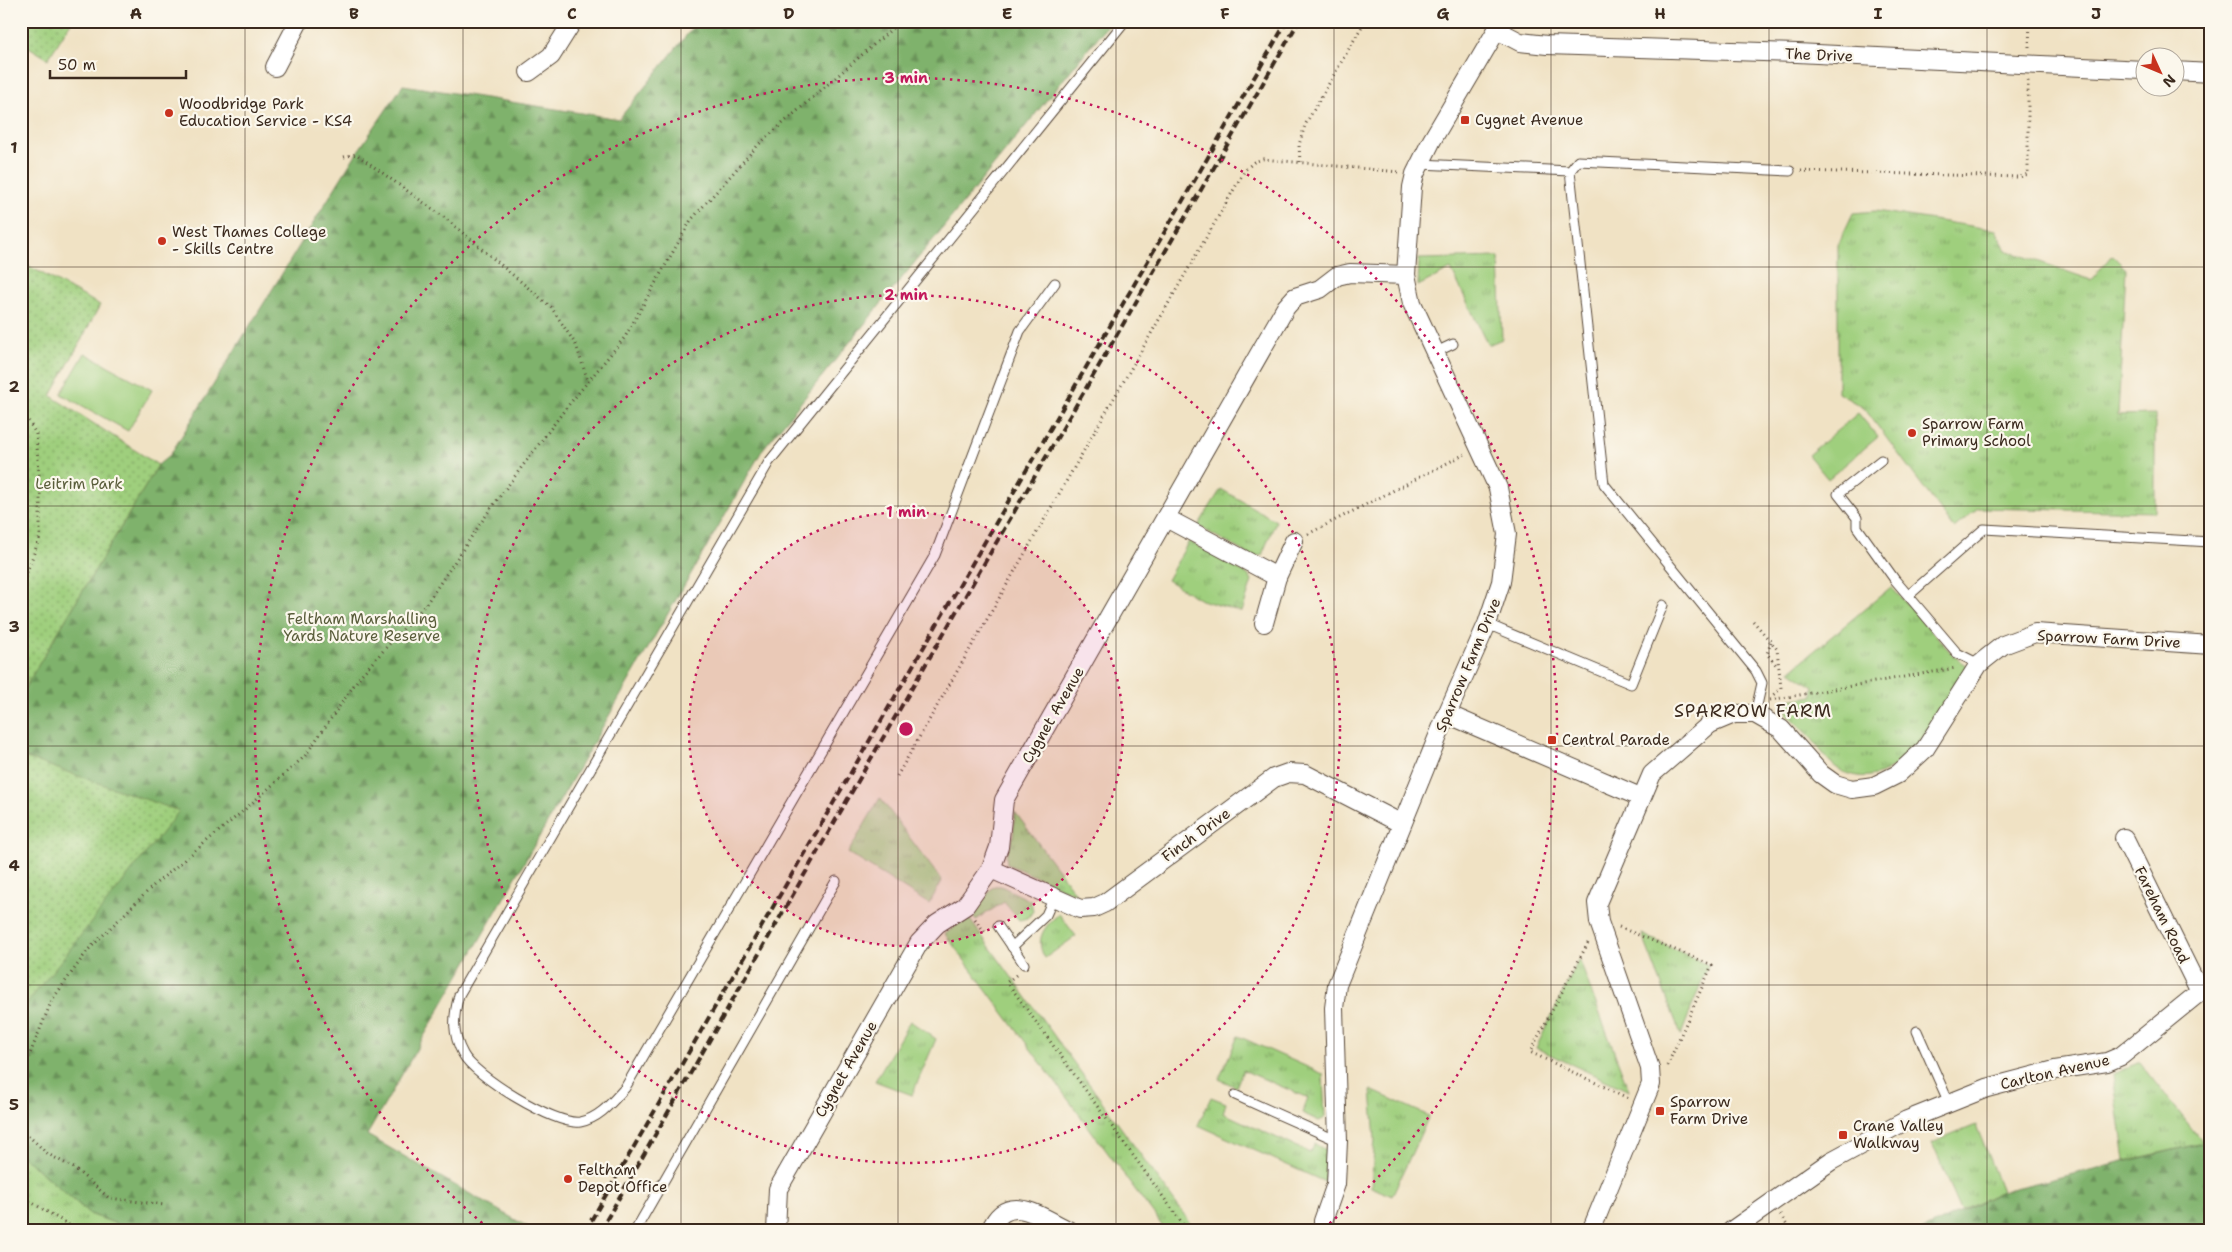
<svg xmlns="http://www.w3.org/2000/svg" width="2232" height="1252" font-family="'Shantell Sans',sans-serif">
<defs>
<pattern id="grass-tufts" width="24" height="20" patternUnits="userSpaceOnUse" patternTransform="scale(1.25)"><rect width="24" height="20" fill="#9fcf7d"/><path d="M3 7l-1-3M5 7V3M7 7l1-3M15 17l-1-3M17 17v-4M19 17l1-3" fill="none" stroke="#83a866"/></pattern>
<pattern id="forest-firs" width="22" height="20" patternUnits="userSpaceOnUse" patternTransform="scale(1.25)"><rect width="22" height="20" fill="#7fb26c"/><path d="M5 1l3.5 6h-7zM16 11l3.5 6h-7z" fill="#699158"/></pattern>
<pattern id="park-dots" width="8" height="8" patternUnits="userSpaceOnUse" patternTransform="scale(1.25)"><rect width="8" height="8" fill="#9fcf7d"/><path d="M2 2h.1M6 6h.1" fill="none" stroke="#83a866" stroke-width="1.8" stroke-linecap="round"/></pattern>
</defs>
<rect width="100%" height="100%" fill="#fbf7ec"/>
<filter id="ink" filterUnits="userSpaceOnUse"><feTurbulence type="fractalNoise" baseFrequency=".02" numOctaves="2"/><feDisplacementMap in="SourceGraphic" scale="10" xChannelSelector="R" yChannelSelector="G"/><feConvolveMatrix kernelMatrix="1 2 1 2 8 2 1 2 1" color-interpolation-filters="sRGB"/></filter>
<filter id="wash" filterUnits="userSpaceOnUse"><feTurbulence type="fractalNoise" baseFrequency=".0096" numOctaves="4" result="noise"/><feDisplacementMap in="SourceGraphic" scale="20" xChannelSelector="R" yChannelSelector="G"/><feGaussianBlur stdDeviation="1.12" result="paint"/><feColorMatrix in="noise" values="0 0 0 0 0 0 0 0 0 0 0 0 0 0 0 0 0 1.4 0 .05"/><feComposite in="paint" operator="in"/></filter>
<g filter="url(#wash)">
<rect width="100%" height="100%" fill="#f0e2c4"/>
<g fill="url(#grass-tufts)" stroke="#6d7c4e">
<polygon points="1876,211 1996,230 2006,250 2091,280 2112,255 2126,269 2118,415 2155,414 2155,512 1978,508 1954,528 1864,408 1838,393 1838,245 1853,213"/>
<polygon points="1499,257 1502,339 1488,345 1451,269 1418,286 1419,259"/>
<polygon points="1221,489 1276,521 1262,555 1253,557 1198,526"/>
<polygon points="1189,541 1248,575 1252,581 1242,612 1201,600 1167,580"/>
<path d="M1891,587L1954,656L1972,669C1947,707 1897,802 1840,770C1828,763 1818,746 1809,735C1802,728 1794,721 1787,714L1788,700L1813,696L1814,687L1790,671Z"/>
<polygon points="880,798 942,881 929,904 848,853"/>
<polygon points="1015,812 1076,894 1007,864 1006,856 1013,838"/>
<polygon points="994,886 1001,886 1031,901 1033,911 1028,918 1019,920 1004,902 976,920 971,912"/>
<path d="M1059,914L1076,936L1045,958C1034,940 1044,926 1059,914Z"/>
<polygon points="968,917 1196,1231 1166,1231 945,934"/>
<polygon points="1642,934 1708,965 1681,1035"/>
<polygon points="1579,959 1629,1091 1536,1048"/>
<polygon points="910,1021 936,1039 912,1095 875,1081"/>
<polygon points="1238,1036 1323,1074 1325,1118 1319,1121 1302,1113 1308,1098 1243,1070 1236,1087 1219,1079"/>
<polygon points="2140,1062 2203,1143 2125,1161 2113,1074"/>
<polygon points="1371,1090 1429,1116 1392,1196 1371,1187 1375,1139"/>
<polygon points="1211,1097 1226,1103 1223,1113 1310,1153 1315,1144 1327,1151 1325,1182 1198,1125"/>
<polygon points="1976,1125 2002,1191 1961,1210 1932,1143"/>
<polygon points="21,1155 90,1214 136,1231 21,1231"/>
</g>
<g fill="url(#forest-firs)" stroke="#5d6e45">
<polygon points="698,21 1111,21 763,449 367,1135 535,1231 136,1231 90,1214 21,1155 21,694 158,465 170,455 356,154 403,85 619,119"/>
<polygon points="2211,1141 2211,1231 1921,1231 2002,1191"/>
</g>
<g fill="url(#park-dots)" stroke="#6d7c4e">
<polygon points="21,21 72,21 48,59 21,42"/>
<polygon points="21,262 100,305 51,396 158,465 21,694"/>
<polygon points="21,756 179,811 21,1011"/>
</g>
<g fill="#9fcf7d" stroke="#6d7c4e">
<polygon points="85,353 152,390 128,431 61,394"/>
<polygon points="1858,413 1878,437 1828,479 1808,455"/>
</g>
</g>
<g filter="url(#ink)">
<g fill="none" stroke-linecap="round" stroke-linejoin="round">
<g stroke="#564637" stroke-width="11">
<g id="service">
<polyline points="1420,164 1570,171 1604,484 1756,671 1762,683 1755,714"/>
<polyline points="1570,171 1578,161 1790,171"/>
<path d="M1055,283L1020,331L935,555L625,1088C612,1102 600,1118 580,1122C556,1126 474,1076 463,1054C452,1034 453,1017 459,995L769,462L1125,21"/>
<polyline points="1436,352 1453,344"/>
<polyline points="1881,460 1838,494 1857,518 1857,527 1895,580 1957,653 1979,664"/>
<polyline points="1909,595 1984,529 2211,542"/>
<polyline points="1487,624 1631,684 1663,605"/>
<polyline points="998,926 1024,964"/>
<polyline points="1012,947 1046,915 1054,897"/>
<polyline points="1917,1031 1949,1103"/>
<polyline points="1235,1095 1338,1141"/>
<polyline points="635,1231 836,881"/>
</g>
</g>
<g stroke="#564637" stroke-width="20">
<g id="minor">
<polyline points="1497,30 1520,42 1547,45 1797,53 2144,70"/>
<polyline points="275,67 299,21"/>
<polyline points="2174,71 2211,73"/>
<polyline points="529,72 551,56 573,21"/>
<polyline points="1166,518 1277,577 1264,623"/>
<polyline points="1277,577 1294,541"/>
<polyline points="1447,714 1640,797"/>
<polyline points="2124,838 2200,992"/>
<polyline points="991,869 1080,909 1094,908 1105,903 1274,778 1288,773 1305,774 1402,824"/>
<polyline points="776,1231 778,1189 919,943 937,924 965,906 991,869 999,847 1004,800 1286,307 1295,297 1320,289 1337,276 1350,273 1406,275"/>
<path d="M990,1231C1007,1189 1042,1218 1070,1231"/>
<polyline points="1323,1231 1323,1221 1336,1184 1338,1141 1334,1008 1337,985 1447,714 1487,624 1501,582 1507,534 1498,488 1412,303 1406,275 1412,187 1415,174 1432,140 1502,21"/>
<polyline points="1591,1231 1651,1084 1650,1068 1599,922 1597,903 1652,774 1710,724 1734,714 1755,714 1781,729 1821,774 1835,784 1852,789 1874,786 1898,774 1925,749 1979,664 2003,645 2035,633 2211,645"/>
<polyline points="1731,1231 1831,1161 1907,1120 1987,1088 2055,1070 2107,1062 2121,1056 2211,983"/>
</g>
</g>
<g stroke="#564637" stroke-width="3" stroke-dasharray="1 4" stroke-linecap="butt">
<polyline points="21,23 27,21"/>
<polyline points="2029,47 2030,21"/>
<polyline points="344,157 356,154 445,218 551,307 576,345 588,381"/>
<polyline points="1300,162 1299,145 1305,125 1365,21"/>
<polyline points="1801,171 2020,177 2028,174 2028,80"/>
<polyline points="21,408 36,434 40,485 40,537 25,577 21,581"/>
<polyline points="1308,534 1465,454"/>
<polyline points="1753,621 1777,649 1781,688 1772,696"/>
<polyline points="1771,642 1767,654 1777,666"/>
<polyline points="1770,700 1956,668"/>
<polyline points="897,776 1245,170 1254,162 1263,159 1399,172"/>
<polyline points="975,919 986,934"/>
<polyline points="1619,927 1712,965 1667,1066"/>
<polyline points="1588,943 1530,1052 1628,1098"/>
<polyline points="1016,975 1007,982 1188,1231"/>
<polyline points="21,1076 52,1000 88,950 154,885 242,812 305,756 361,675 426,604 489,511 566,408 625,337 691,220 759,144 901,21"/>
<polyline points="21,1129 48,1154 74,1168 109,1198 165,1205"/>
<polyline points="21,1196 79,1231"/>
<polyline points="1780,1215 1791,1231"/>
</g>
<use href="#service" stroke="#fff" stroke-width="9"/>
<use href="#minor" stroke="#fff" stroke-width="18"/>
<g stroke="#3b2a1e" stroke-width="4" stroke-dasharray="8 4" stroke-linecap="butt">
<polyline points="585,1231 1287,21"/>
<polyline points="600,1231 869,762 1299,21"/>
</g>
</g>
</g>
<path fill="none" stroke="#3b2a1e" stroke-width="1" stroke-opacity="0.55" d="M245,21V1231M463,21V1231M681,21V1231M898,21V1231M1116,21V1231M1334,21V1231M1551,21V1231M1769,21V1231M1987,21V1231M21,267H2211M21,506H2211M21,746H2211M21,985H2211"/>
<circle cx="906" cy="729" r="217" fill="#c2185b" fill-opacity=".12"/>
<g fill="none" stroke="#c2185b" stroke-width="2.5" stroke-dasharray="2.5 5">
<circle cx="906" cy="729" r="217"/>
<circle cx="906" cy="729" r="434"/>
<path d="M488 1228A651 651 0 1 1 1324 1228"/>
</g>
<g fill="#c8321e" stroke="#fbf7ec" stroke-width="2">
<circle cx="169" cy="113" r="5"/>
<rect x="1460" y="115" width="10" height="10" rx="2.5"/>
<circle cx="162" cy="241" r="5"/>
<circle cx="1912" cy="433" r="5"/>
<rect x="1547" y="735" width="10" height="10" rx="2.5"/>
<rect x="1655" y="1106" width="10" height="10" rx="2.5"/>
<rect x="1838" y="1130" width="10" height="10" rx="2.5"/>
<circle cx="568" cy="1179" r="5"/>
</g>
<g text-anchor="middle" stroke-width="4.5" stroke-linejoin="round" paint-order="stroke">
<g font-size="15" fill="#3b2a1e" stroke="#fbf7ec">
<text transform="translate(1819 55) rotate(2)" y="5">The Drive</text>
<text transform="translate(2109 639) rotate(3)" y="5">Sparrow Farm Drive</text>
<text transform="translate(1468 665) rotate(-67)" y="5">Sparrow Farm Drive</text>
<text transform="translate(1053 715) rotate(-60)" y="5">Cygnet Avenue</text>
<text transform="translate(1196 835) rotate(-36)" y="5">Finch Drive</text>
<text transform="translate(2162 915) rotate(64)" y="5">Fareham Road</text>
<text transform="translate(846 1069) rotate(-60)" y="5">Cygnet Avenue</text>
<text transform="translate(2055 1072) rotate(-13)" y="5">Carlton Avenue</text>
</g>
<g font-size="15" fill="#3b2a1e" stroke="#fbf7ec" text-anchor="start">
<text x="179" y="109">Woodbridge Park<tspan x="179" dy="17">Education Service - KS4</tspan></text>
<text x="1475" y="125">Cygnet Avenue</text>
<text x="172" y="237">West Thames College<tspan x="172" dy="17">- Skills Centre</tspan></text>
<text x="1922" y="429">Sparrow Farm<tspan x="1922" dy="17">Primary School</tspan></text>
<text x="1562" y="745">Central Parade</text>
<text x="1670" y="1107">Sparrow<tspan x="1670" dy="17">Farm Drive</tspan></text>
<text x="1853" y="1131">Crane Valley<tspan x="1853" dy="17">Walkway</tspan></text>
<text x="578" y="1175">Feltham<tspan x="578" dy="17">Depot Office</tspan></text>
</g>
<g font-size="15" fill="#595c3a" stroke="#fbf7ec">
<text x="79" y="489">Leitrim Park</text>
<text x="362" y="624">Feltham Marshalling<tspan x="362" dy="17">Yards Nature Reserve</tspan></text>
</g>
<g font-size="18" letter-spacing="1" fill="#3b2a1e" stroke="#fbf7ec">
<text x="1753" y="717">SPARROW FARM</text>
</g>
</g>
<circle cx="906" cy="729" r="8" fill="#c2185b" stroke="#fbf7ec" stroke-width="2.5"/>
<g font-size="15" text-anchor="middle" font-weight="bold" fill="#c2185b" stroke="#fbf7ec" stroke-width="4.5" stroke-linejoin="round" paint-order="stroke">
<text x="906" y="83">3 min</text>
<text x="906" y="300">2 min</text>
<text x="906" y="517">1 min</text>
</g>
<rect width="2232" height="1252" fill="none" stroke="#fbf7ec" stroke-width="55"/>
<g transform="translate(2160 72) rotate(134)"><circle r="24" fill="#fbf7ec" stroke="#aea59a"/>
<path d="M0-4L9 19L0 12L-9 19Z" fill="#c8321e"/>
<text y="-8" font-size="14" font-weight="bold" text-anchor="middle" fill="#3b2a1e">N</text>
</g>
<path d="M50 70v8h136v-8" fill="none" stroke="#3b2a1e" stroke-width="2.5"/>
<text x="58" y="70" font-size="15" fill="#3b2a1e" stroke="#fbf7ec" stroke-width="4" paint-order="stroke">50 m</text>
<rect x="28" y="28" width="2176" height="1196" fill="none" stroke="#3b2a1e" stroke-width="2"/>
<g font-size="16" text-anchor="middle" font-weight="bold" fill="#3b2a1e">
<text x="136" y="19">A</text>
<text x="354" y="19">B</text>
<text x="572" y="19">C</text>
<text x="789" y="19">D</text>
<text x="1007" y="19">E</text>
<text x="1225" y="19">F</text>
<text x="1443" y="19">G</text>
<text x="1660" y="19">H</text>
<text x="1878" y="19">I</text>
<text x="2096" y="19">J</text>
<text x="14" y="153">1</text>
<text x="14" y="392">2</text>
<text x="14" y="632">3</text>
<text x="14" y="871">4</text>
<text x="14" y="1110">5</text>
</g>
</svg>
